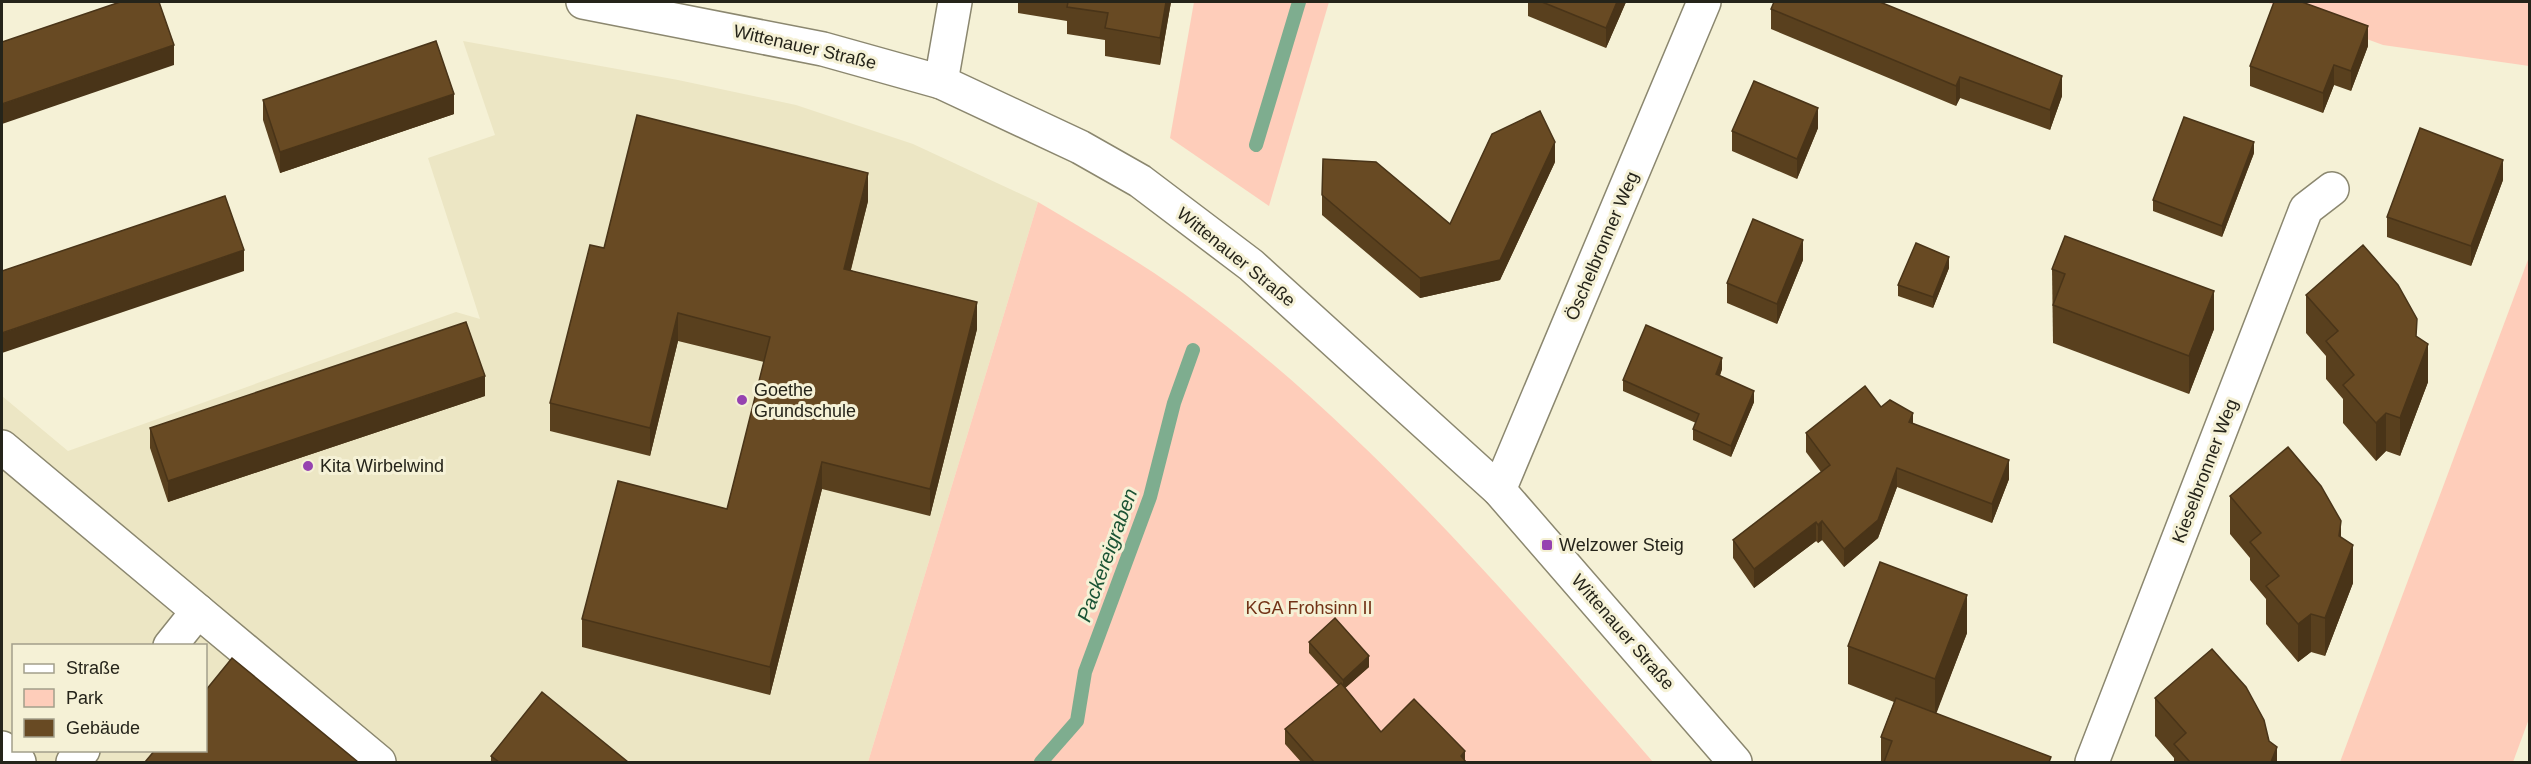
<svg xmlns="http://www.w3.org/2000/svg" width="2531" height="764" font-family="Helvetica,sans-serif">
<rect width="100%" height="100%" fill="#f5f1d6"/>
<path fill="#ece6c4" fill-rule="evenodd" d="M463,41L678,80L796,105L913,144L1038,202L868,762H2V396L68,451L456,312L480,319L428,158L495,135ZM14,646H206V750H14Z"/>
<g fill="#fecdba">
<polygon points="1194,2 1329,2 1269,206 1170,138"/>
<polygon points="2266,2 2529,2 2529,66 2383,45"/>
<path d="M1038,202C1087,231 1137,260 1183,293C1363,425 1508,595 1653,762H868Z"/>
<polygon points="2529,257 2530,716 2513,762 2340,762"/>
</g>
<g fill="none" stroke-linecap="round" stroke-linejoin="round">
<g stroke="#7ead8f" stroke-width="14">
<polyline points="1256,145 1299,2"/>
<polyline points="1041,762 1077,721 1085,672 1150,497 1174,403 1193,350"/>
</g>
<g stroke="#8b876f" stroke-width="36">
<g id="minor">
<polyline points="583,2 823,49 941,82 1080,147 1140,181 1251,265 1499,490 1735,762"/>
<polyline points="941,82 955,2"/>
<polyline points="2,447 198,611 170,646"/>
<polyline points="1499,490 1704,2"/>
<polyline points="198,611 379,762"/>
<polyline points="2,748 19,762"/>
<polyline points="73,762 83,750"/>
<polyline points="2092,762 2306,209 2332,189"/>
</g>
</g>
<use href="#minor" stroke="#fff" stroke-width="33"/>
</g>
<g fill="#59401e">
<polygon points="1018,2 1171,2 1160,65 1105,56 1105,40 1067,34 1067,21 1018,13"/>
<polygon points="1528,2 1626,2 1606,48 1528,16"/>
<polygon points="1771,9 2062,96 2050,130 1960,98 1956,106 1771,29"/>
<polygon points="2368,46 2351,91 2334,85 2323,113 2250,86 2250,66"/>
<polygon points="263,100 454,114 280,173 263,120"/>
<polygon points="1818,128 1797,179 1732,151 1732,131"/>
<polygon points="2254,153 2222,237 2153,211 2153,200"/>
<polygon points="1555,162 1500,280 1420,298 1322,215 1322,195 1450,224"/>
<polygon points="2503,180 2471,266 2387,237 2387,217"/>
<polygon points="868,201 851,270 977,329 930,516 822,489 770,695 582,647 582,619 727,509 764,362 678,341 650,456 550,431 550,403 604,248"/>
<polygon points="1803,260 1777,324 1727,303 1727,283"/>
<polygon points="1949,268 1933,308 1898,296 1898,285"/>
<polygon points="2052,269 2214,329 2189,394 2053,343"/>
<polygon points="2306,295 2417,337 2428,382 2400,456 2386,451 2376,461 2343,423 2343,399 2326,379 2326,356 2306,333"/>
<polygon points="1722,369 1720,376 1754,402 1731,457 1693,440 1693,429 1696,423 1623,391 1623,380"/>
<polygon points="485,396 168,502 150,448 150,428"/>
<polygon points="1881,407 1913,423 2009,479 1992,523 1897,487 1878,538 1844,567 1822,540 1818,543 1816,541 1754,588 1733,558 1733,540 1821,472 1806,452 1806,433"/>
<polygon points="2230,496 2341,538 2353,583 2325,656 2311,652 2298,662 2266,624 2266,599 2250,580 2250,558 2230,534"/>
<polygon points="1967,633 1936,713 2051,762 1881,762 1881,737 1894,702 1848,684 1848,646"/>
<polygon points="1309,642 1369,667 1345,688 1381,732 1466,762 1301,762 1285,744 1285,729 1338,685 1309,653"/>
<polygon points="2155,698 2269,741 2277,762 2174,762 2174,758 2155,736"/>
<polygon points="491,756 628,762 491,762"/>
</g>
<g fill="#493418">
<polygon points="1166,2 1171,2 1160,65 1160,38"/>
<polygon points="1617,2 1626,2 1606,48 1606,28"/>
<polygon points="2368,26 2368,46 2351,91 2351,71"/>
<polygon points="174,45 174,65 2,124 2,104"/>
<polygon points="2334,65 2334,85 2323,113 2323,93"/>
<polygon points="2062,76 2062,96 2050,130 2050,110"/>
<polygon points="1960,77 1960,98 1956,106 1956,86"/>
<polygon points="454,94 454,114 280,173 280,152"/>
<polygon points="1818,108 1818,128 1797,179 1797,159"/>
<polygon points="1555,142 1555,162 1500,280 1420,298 1420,278"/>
<polygon points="2254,142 2254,153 2222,237 2222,226"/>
<polygon points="2503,160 2503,180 2471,266 2471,246"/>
<polygon points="868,173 868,201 844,296 844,269"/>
<polygon points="1803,240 1803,260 1777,324 1777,304"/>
<polygon points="244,250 244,271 2,353 2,333"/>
<polygon points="1949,257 1949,268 1933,308 1933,297"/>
<polygon points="2214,291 2214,329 2189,394 2189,356"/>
<polygon points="977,302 977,329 930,516 930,489"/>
<polygon points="678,313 678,341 650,456 650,428"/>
<polygon points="2428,344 2428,382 2400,456 2400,418"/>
<polygon points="1722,358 1722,369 1716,385 1716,374"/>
<polygon points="485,376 485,396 168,502 168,481"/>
<polygon points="1754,391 1754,402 1731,457 1731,446"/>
<polygon points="1913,413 1913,432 1909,422"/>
<polygon points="2386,413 2386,451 2376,461 2376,423"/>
<polygon points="2009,460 2009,479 1992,523 1992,504"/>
<polygon points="822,462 822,489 770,695 770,667"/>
<polygon points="1897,468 1897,487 1878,538 1844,567 1844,549"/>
<polygon points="1822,521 1822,540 1818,543 1818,525"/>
<polygon points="2341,521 2341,558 2339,536"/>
<polygon points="1816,522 1816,541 1754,588 1754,569"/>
<polygon points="2353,545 2353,583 2325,656 2325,618"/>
<polygon points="1967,595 1967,633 1935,717 1935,679"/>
<polygon points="2311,614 2311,652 2298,662 2298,624"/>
<polygon points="1369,656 1369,667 1343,690 1343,680"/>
<polygon points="2277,747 2277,762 2271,762"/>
<polygon points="1465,751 1465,762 1461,756"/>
</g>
<g fill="#684a23" stroke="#493418" stroke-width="1.5">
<polygon points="120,2 159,2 174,45 2,104 2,42"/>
<polygon points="1068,2 1166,2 1160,38 1105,28 1108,13 1067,7"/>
<polygon points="1542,2 1617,2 1606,28"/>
<polygon points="1774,2 1880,2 2062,76 2050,110 1960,77 1956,86 1771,9"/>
<polygon points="2274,2 2302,2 2368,26 2351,71 2334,65 2323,93 2250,66"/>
<polygon points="436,41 454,94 280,152 263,100"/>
<polygon points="1754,81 1818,108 1797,159 1732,131"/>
<polygon points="1540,111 1555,142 1500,260 1420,278 1322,195 1323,159 1376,162 1450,224 1492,134"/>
<polygon points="637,115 868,173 844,269 977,302 930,489 822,462 770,667 582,619 618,481 727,509 770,337 678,313 650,428 550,403 590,245 604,248"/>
<polygon points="2184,117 2254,142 2222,226 2153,200"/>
<polygon points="2420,128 2503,160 2471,246 2387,217"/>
<polygon points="225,196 244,250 2,333 2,271"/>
<polygon points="1753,219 1803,240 1777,304 1727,283"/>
<polygon points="2065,236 2214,291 2189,356 2053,305 2065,274 2052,269"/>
<polygon points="1916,243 1949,257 1933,297 1898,285"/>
<polygon points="2363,245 2398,285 2417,319 2416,336 2428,344 2400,418 2386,413 2376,423 2343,385 2354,375 2326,341 2338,331 2306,295"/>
<polygon points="466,322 485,376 168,481 150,428"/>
<polygon points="1646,325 1722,358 1716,374 1754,391 1731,446 1693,429 1699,414 1623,380"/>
<polygon points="1865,386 1881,407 1890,400 1913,413 1909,422 2009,460 1992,504 1897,468 1878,520 1844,549 1822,521 1818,525 1816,522 1754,569 1733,540 1830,465 1806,433"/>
<polygon points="2288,447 2321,486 2341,521 2339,536 2353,545 2325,618 2311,614 2298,624 2266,586 2279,576 2250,542 2261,533 2230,496"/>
<polygon points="1880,562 1967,595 1935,679 1848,646"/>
<polygon points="1335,618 1369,656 1343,680 1309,642"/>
<polygon points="2212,649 2246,687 2264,720 2269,741 2277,747 2271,762 2190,762 2174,744 2186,733 2155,698"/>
<polygon points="232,658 358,762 145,762 155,750 206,750 206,690"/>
<polygon points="1341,683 1381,732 1414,699 1465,751 1461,756 1466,762 1314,762 1285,729"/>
<polygon points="542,692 628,762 499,762 491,756"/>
<polygon points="1896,698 2051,757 2049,762 1884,762 1892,741 1881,737"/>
</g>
<g fill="#9642b0" stroke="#f5f1d6" stroke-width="2">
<circle cx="742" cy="400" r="6"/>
<circle cx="308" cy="466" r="6"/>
<rect x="1541" y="539" width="12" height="12" rx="3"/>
</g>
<g text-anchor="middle" stroke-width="6" stroke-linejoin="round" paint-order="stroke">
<g font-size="18" fill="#25241a" stroke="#f5f1d6">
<text transform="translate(805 47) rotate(13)" y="6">Wittenauer Straße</text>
<text transform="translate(1602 246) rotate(-67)" y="6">Öschelbronner Weg</text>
<text transform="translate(1236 257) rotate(39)" y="6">Wittenauer Straße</text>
<text transform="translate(2205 471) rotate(-69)" y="6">Kieselbronner Weg</text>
<text transform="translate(1623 632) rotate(49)" y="6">Wittenauer Straße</text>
</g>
<g font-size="18" fill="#25241a" stroke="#f5f1d6" text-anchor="start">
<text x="754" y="396">Goethe<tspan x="754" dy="21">Grundschule</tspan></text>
<text x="320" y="472">Kita Wirbelwind</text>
<text x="1559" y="551">Welzower Steig</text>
</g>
<g font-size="18" fill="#723216" stroke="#f5f1d6">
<text x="1309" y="614">KGA Frohsinn II</text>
</g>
<g font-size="20" font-style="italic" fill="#1a5334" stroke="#f5f1d6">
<text transform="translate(1107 555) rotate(-70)" y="7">Packereigraben</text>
</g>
</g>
<rect width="2531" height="764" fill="none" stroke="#25241a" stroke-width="6"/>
<rect x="12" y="644" width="195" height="108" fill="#f5f1d6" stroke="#a29f8b" stroke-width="1.5"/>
<rect x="24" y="664" width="30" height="9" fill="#ffffff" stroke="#a29f8b" stroke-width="1.5"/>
<text x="66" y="674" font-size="18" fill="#25241a">Straße</text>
<rect x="24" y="689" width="30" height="18" fill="#fecdba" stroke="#a29f8b" stroke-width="1.5"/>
<text x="66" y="704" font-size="18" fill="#25241a">Park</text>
<rect x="24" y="719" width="30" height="18" fill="#684a23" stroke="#a29f8b" stroke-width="1.5"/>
<text x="66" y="734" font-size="18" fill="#25241a">Gebäude</text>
</svg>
